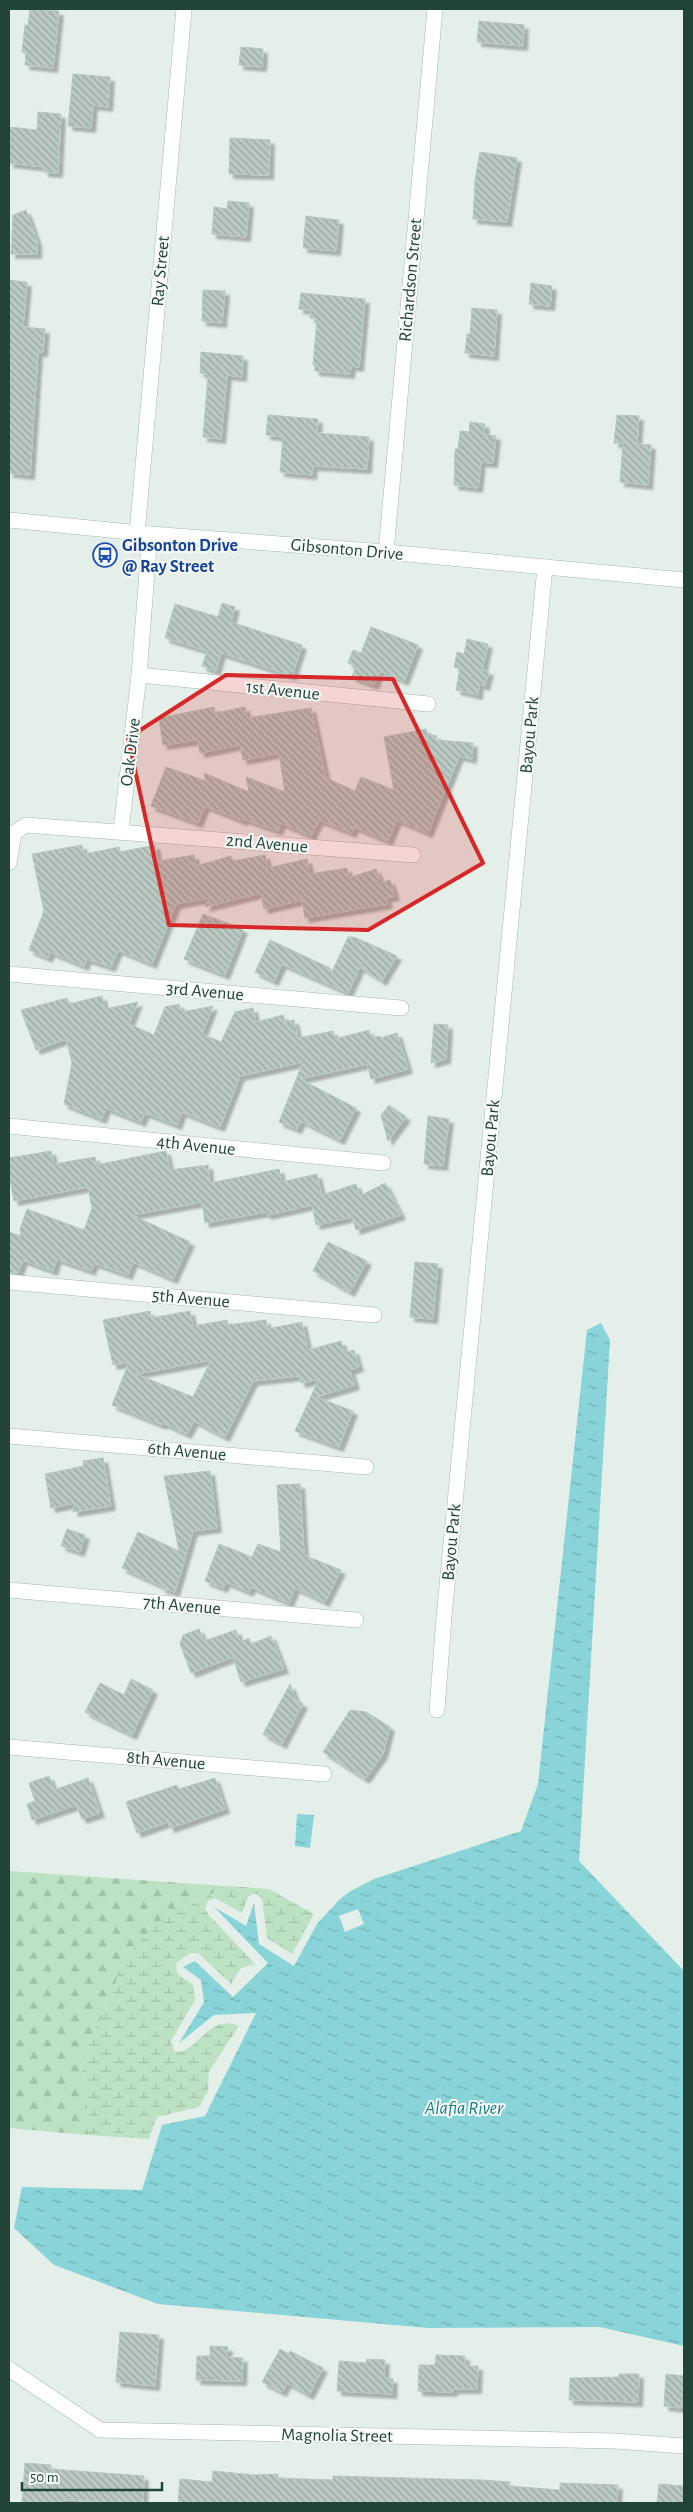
<svg xmlns="http://www.w3.org/2000/svg" width="693" height="2512" font-family="'Alegreya Sans',sans-serif">
<defs>
<pattern id="forest-firs" width="22" height="20" patternUnits="userSpaceOnUse" patternTransform="scale(1.25)"><rect width="22" height="20" fill="#bce1c3"/><path d="M5 1l3.5 6h-7zM16 11l3.5 6h-7z" fill="#a1c2a8"/></pattern>
<pattern id="wetland-marsh" width="20" height="14" patternUnits="userSpaceOnUse" patternTransform="scale(1.25)"><rect width="20" height="14" fill="#bce1c3"/><path d="M1 5h8M5 5V1M11 12h8M15 12V8" fill="none" stroke="#a1c2a8"/></pattern>
<pattern id="water-ripples" width="26" height="14" patternUnits="userSpaceOnUse" patternTransform="scale(1.25)"><rect width="26" height="14" fill="#89d4d8"/><path d="M2 4q2-2 4 0t4 0M15 11q2-2 4 0t4 0" fill="none" stroke="#70aeb0"/></pattern>
<pattern id="building-back-hatch" width="6" height="6" patternUnits="userSpaceOnUse" patternTransform="scale(1.25)"><rect width="6" height="6" fill="#bacac2"/><path d="M-1 5l2 2M0 0l6 6M5-1l2 2" fill="none" stroke="#97a69e"/></pattern>
<filter id="shadow"><feDropShadow dx="4.5" dy="4.5" stdDeviation="1" flood-color="#0004"/></filter>
</defs>
<rect width="100%" height="100%" fill="#e5efe9"/>
<polygon fill="url(#forest-firs)" points="9,1871 225,1886 119,1970 112,1998 89,2042 82,2071 87,2100 88,2135 9,2128"/>
<path fill="url(#wetland-marsh)" d="M225,1886L269,1889L314,1914L292,1954L267,1938L262,1899L258,1895L253,1894L248,1897L242,1913L215,1898L208,1901L205,1909L208,1914L255,1964L241,1968L231,1984L198,1953H191L176,1963L177,1973L193,1985L195,2000L171,2041L174,2051C195,2058 208,2012 239,2026L209,2071L208,2091L199,2107L157,2117L149,2139L88,2135L87,2100L82,2071L89,2042L112,1998L119,1970L137,1944L161,1922Z"/>
<g fill="url(#water-ripples)">
<polygon points="601,1323 610,1340 579,1861 684,1971 684,2346 600,2327 428,2328 158,2304 54,2265 14,2228 22,2187 142,2190 162,2125 205,2116 256,2013 214,2015 179,2043 204,2002 201,1980 183,1967 195,1961 233,1997 268,1963 214,1907 246,1926 254,1903 259,1944 294,1966 317,1924 339,1900 349,1892 374,1879 521,1831 538,1784 587,1330"/>
<polygon points="297,1814 314,1815 310,1848 295,1846"/>
</g>
<polygon fill="#e5efe9" points="358,1909 364,1924 345,1932 339,1916"/>
<g fill="url(#building-back-hatch)" stroke="#b6c9c0" fill-rule="evenodd" filter="url(#shadow)">
<polygon points="30,9 59,11 53,68 25,65 26,53 22,52 25,25 28,25"/>
<polygon points="479,21 524,25 523,46 477,42"/>
<polygon points="241,47 263,49 262,67 239,65"/>
<polygon points="73,74 110,77 108,107 93,105 91,128 68,126"/>
<polygon points="38,112 61,114 58,173 44,172 44,167 9,163 9,127 37,130"/>
<polygon points="230,138 270,140 269,175 229,174"/>
<polygon points="480,152 517,158 507,222 473,219 475,180"/>
<polygon points="228,201 249,203 246,237 212,234 214,207 227,209"/>
<polygon points="26,210 37,241 37,254 11,254 13,215"/>
<polygon points="306,216 339,220 336,251 303,248"/>
<polygon points="9,280 27,282 23,327 45,329 43,352 38,352 30,475 9,473"/>
<polygon points="531,283 552,286 550,306 529,304"/>
<polygon points="203,290 225,291 222,323 202,321"/>
<polygon points="301,293 365,299 359,367 351,366 350,374 315,371 315,365 313,365 317,319 310,318 311,310 299,309"/>
<polygon points="472,308 497,310 494,356 465,353 467,334 470,334"/>
<polygon points="201,352 243,356 242,377 227,375 221,439 203,437 208,374 200,373"/>
<polygon points="268,415 318,419 317,433 369,437 367,469 313,466 312,475 280,472 283,437 266,435"/>
<polygon points="617,415 639,416 637,444 651,445 648,485 620,482 623,443 614,443"/>
<polygon points="470,422 485,424 484,434 496,436 493,463 481,462 478,488 454,485 455,449 458,449 460,431 469,432"/>
<polygon points="222,603 235,607 231,622 302,645 292,676 221,653 216,671 202,666 207,651 165,638 175,604 218,617"/>
<polygon points="371,627 418,645 404,681 380,671 374,685 352,677 356,666 348,663 353,650 361,653"/>
<polygon points="467,639 488,644 482,670 489,671 485,686 479,684 478,695 456,690 460,668 454,667 457,652 464,654"/>
<polygon points="214,707 215,713 245,707 247,718 311,708 326,778 355,791 361,777 394,790 384,737 426,729 428,736 436,735 437,740 473,743 472,759 459,756 428,833 397,820 388,841 354,827 352,833 319,820 311,836 281,823 278,831 244,819 243,821 205,806 198,823 151,806 166,767 206,781 204,773 249,792 246,777 285,792 279,753 243,760 240,745 200,753 198,740 163,745 159,718"/>
<polygon points="82,845 84,854 119,847 120,852 155,845 158,861 194,855 196,866 231,856 233,861 265,855 268,868 307,859 310,874 347,868 348,878 376,869 381,883 390,880 395,896 386,898 388,904 305,918 302,900 264,909 261,893 205,907 209,898 176,904 152,964 118,950 111,967 87,959 84,966 50,952 48,958 29,950 44,911 32,854"/>
<polygon points="203,914 243,929 225,975 184,959"/>
<polygon points="348,937 354,937 397,956 382,981 360,967 348,993 282,964 274,981 255,972 270,940 330,968 331,974"/>
<polygon points="102,996 105,1009 138,1002 129,1024 154,1035 165,1007 179,1004 182,1012 213,1006 202,1034 221,1042 235,1012 253,1008 256,1022 283,1015 285,1022 294,1020 298,1038 333,1031 335,1039 369,1030 371,1038 380,1036 380,1038 397,1033 408,1069 371,1079 367,1064 300,1079 356,1108 340,1140 301,1121 297,1129 279,1122 303,1062 240,1076 220,1127 182,1112 177,1125 145,1113 141,1122 106,1108 102,1119 64,1104 72,1063 66,1039 36,1050 21,1010 67,998 69,1004"/>
<polygon points="434,1024 448,1025 446,1059 431,1063"/>
<polygon points="389,1105 406,1117 388,1141 381,1115"/>
<polygon points="428,1116 449,1119 443,1166 424,1164"/>
<polygon points="51,1151 54,1164 95,1157 96,1165 166,1151 170,1170 208,1165 210,1183 279,1169 282,1182 317,1174 322,1195 356,1184 360,1196 385,1183 401,1215 356,1230 352,1217 316,1225 312,1205 267,1215 266,1212 205,1223 202,1202 132,1215 190,1242 173,1279 133,1262 128,1275 94,1263 91,1271 57,1259 53,1271 23,1260 18,1273 9,1273 9,1232 21,1236 20,1229 27,1209 84,1230 92,1208 88,1187 14,1201 9,1175 9,1158"/>
<polygon points="328,1242 367,1261 350,1292 313,1271"/>
<polygon points="415,1262 438,1264 433,1319 410,1317"/>
<path d="M150,1311L151,1318L190,1311L193,1326L227,1320L228,1325L266,1320L267,1329L302,1322L308,1350L341,1341L345,1353L354,1350L359,1367L350,1370L355,1385L316,1397L353,1411L339,1447L295,1431L319,1379L301,1383L299,1376L253,1381L225,1437L194,1421L187,1434L163,1423L162,1425L112,1405L129,1362L113,1365L103,1320ZM211,1360L193,1397L136,1374Z"/>
<polygon points="103,1458 111,1506 73,1512 75,1503 51,1508 45,1474 84,1466 83,1461"/>
<polygon points="210,1471 217,1528 193,1531 175,1592 161,1588 162,1586 122,1568 138,1532 179,1551 164,1476"/>
<polygon points="300,1484 304,1555 341,1570 325,1602 295,1588 289,1603 251,1587 249,1592 226,1582 223,1588 205,1581 219,1544 252,1557 258,1544 281,1552 277,1485"/>
<polygon points="67,1529 85,1535 80,1552 61,1546"/>
<polygon points="199,1629 204,1641 236,1630 240,1642 249,1638 251,1644 271,1636 284,1669 241,1682 233,1657 191,1673 180,1644 183,1635"/>
<polygon points="131,1679 153,1690 132,1735 85,1712 100,1683 124,1695"/>
<polygon points="290,1684 296,1700 303,1704 282,1744 263,1734"/>
<polygon points="350,1710 366,1712 390,1727 383,1754 365,1779 323,1752"/>
<polygon points="49,1776 54,1790 88,1778 100,1813 82,1819 76,1805 32,1820 27,1804 35,1801 29,1783"/>
<polygon points="215,1778 225,1809 170,1828 168,1822 137,1833 126,1802 177,1785 179,1789"/>
<polygon points="120,2332 159,2335 155,2386 116,2382"/>
<polygon points="210,2346 228,2347 227,2357 243,2358 242,2381 196,2380 197,2356 210,2356"/>
<polygon points="280,2349 289,2354 290,2351 323,2368 309,2395 287,2383 282,2392 262,2382"/>
<polygon points="436,2355 465,2356 465,2366 478,2366 477,2389 453,2389 453,2392 418,2391 419,2365 435,2365"/>
<polygon points="367,2359 385,2360 384,2378 393,2379 392,2394 337,2391 339,2361 366,2363"/>
<polygon points="619,2374 639,2374 638,2402 569,2400 570,2378 619,2377"/>
<polygon points="666,2374 684,2376 684,2405 681,2405 681,2408 664,2406"/>
<polygon points="25,2463 51,2465 51,2469 144,2476 143,2503 63,2500 62,2503 22,2502"/>
<polygon points="213,2471 255,2475 278,2474 278,2478 333,2480 333,2476 482,2480 510,2482 509,2486 560,2490 560,2483 618,2485 617,2503 178,2503 180,2479 212,2482"/>
<polygon points="659,2484 684,2486 684,2503 657,2503"/>
</g>
<g fill="none" stroke-linecap="round" stroke-linejoin="round">
<g stroke="#a7b8b0" stroke-width="16">
<g id="street">
<polyline points="137,533 184,9"/>
<polyline points="386,552 435,9"/>
<polyline points="139,675 428,704"/>
<polyline points="121,831 139,675 150,534"/>
<polyline points="9,863 14,833 26,825 413,855"/>
<polyline points="9,974 401,1008"/>
<polyline points="9,1126 383,1163"/>
<polyline points="9,1282 374,1315"/>
<polyline points="9,1436 366,1467"/>
<polyline points="9,1590 356,1620"/>
<polyline points="437,1710 444,1617 545,567"/>
<polyline points="9,1747 324,1774"/>
<polyline points="9,2369 100,2430 615,2441 684,2446"/>
</g>
</g>
<g stroke="#a2bcb0" stroke-width="16">
<polyline id="secondary" points="9,520 150,534 386,552 684,580"/>
</g>
<use href="#street" stroke="#fff" stroke-width="15"/>
<use href="#secondary" stroke="#fff" stroke-width="15"/>
</g>
<path fill="#d62828" fill-opacity="0.2" stroke="#d62828" stroke-width="4" stroke-linejoin="round" d="M226,675L393,679L483,863L368,930L169,925L128,738Z"/>
<defs>
<g id="bus-ring" transform="scale(1.25)"><circle r="9.5" fill="#f6fbf8" stroke="#1a4fb4" stroke-width="1.5"/><path d="M-5-6H5V4H4V6H2V4H-2V6H-4V4H-5ZM-3.5-4V0h7V-4ZM-3.5 1.2v1.5H-2V1.2ZM2 1.2v1.5H3.5V1.2Z" fill="#1a4fb4"/></g>
</defs>
<g fill-rule="evenodd">
<use href="#bus-ring" x="105" y="555"/>
</g>
<g text-anchor="middle" stroke-width="4" stroke-linejoin="round" paint-order="stroke">
<g font-size="18" fill="#224337" stroke="#f6fbf8">
<text transform="translate(160 271) rotate(-85)" y="6">Ray Street</text>
<text transform="translate(410 280) rotate(-85)" y="6">Richardson Street</text>
<text transform="translate(347 549) rotate(5)" y="6">Gibsonton Drive</text>
<text transform="translate(283 690) rotate(6)" y="6">1st Avenue</text>
<text transform="translate(529 735) rotate(-85)" y="6">Bayou Park</text>
<text transform="translate(130 752) rotate(-83)" y="6">Oak Drive</text>
<text transform="translate(267 843) rotate(5)" y="6">2nd Avenue</text>
<text transform="translate(205 991) rotate(5)" y="6">3rd Avenue</text>
<text transform="translate(490 1138) rotate(-85)" y="6">Bayou Park</text>
<text transform="translate(196 1145) rotate(6)" y="6">4th Avenue</text>
<text transform="translate(191 1298) rotate(5)" y="6">5th Avenue</text>
<text transform="translate(187 1451) rotate(5)" y="6">6th Avenue</text>
<text transform="translate(451 1542) rotate(-85)" y="6">Bayou Park</text>
<text transform="translate(182 1605) rotate(5)" y="6">7th Avenue</text>
<text transform="translate(166 1760) rotate(5)" y="6">8th Avenue</text>
<text transform="translate(337 2435) rotate(1)" y="6">Magnolia Street</text>
</g>
<g font-size="18" font-weight="bold" fill="#164399" stroke="#f6fbf8" text-anchor="start">
<text x="122" y="551">Gibsonton Drive<tspan x="122" dy="21">@ Ray Street</tspan></text>
</g>
<g font-size="19" font-style="italic" fill="#167e85" stroke="#f6fbf8">
<text x="464" y="2114">Alafia River</text>
</g>
</g>
<rect width="693" height="2512" fill="none" stroke="#224337" stroke-width="20"/>
<path d="M22 2482v8h140v-8" fill="none" stroke="#224337" stroke-width="2.5"/>
<text x="30" y="2482" font-size="15" fill="#224337" stroke="#f6fbf8" stroke-width="4" paint-order="stroke">50 m</text>
</svg>
